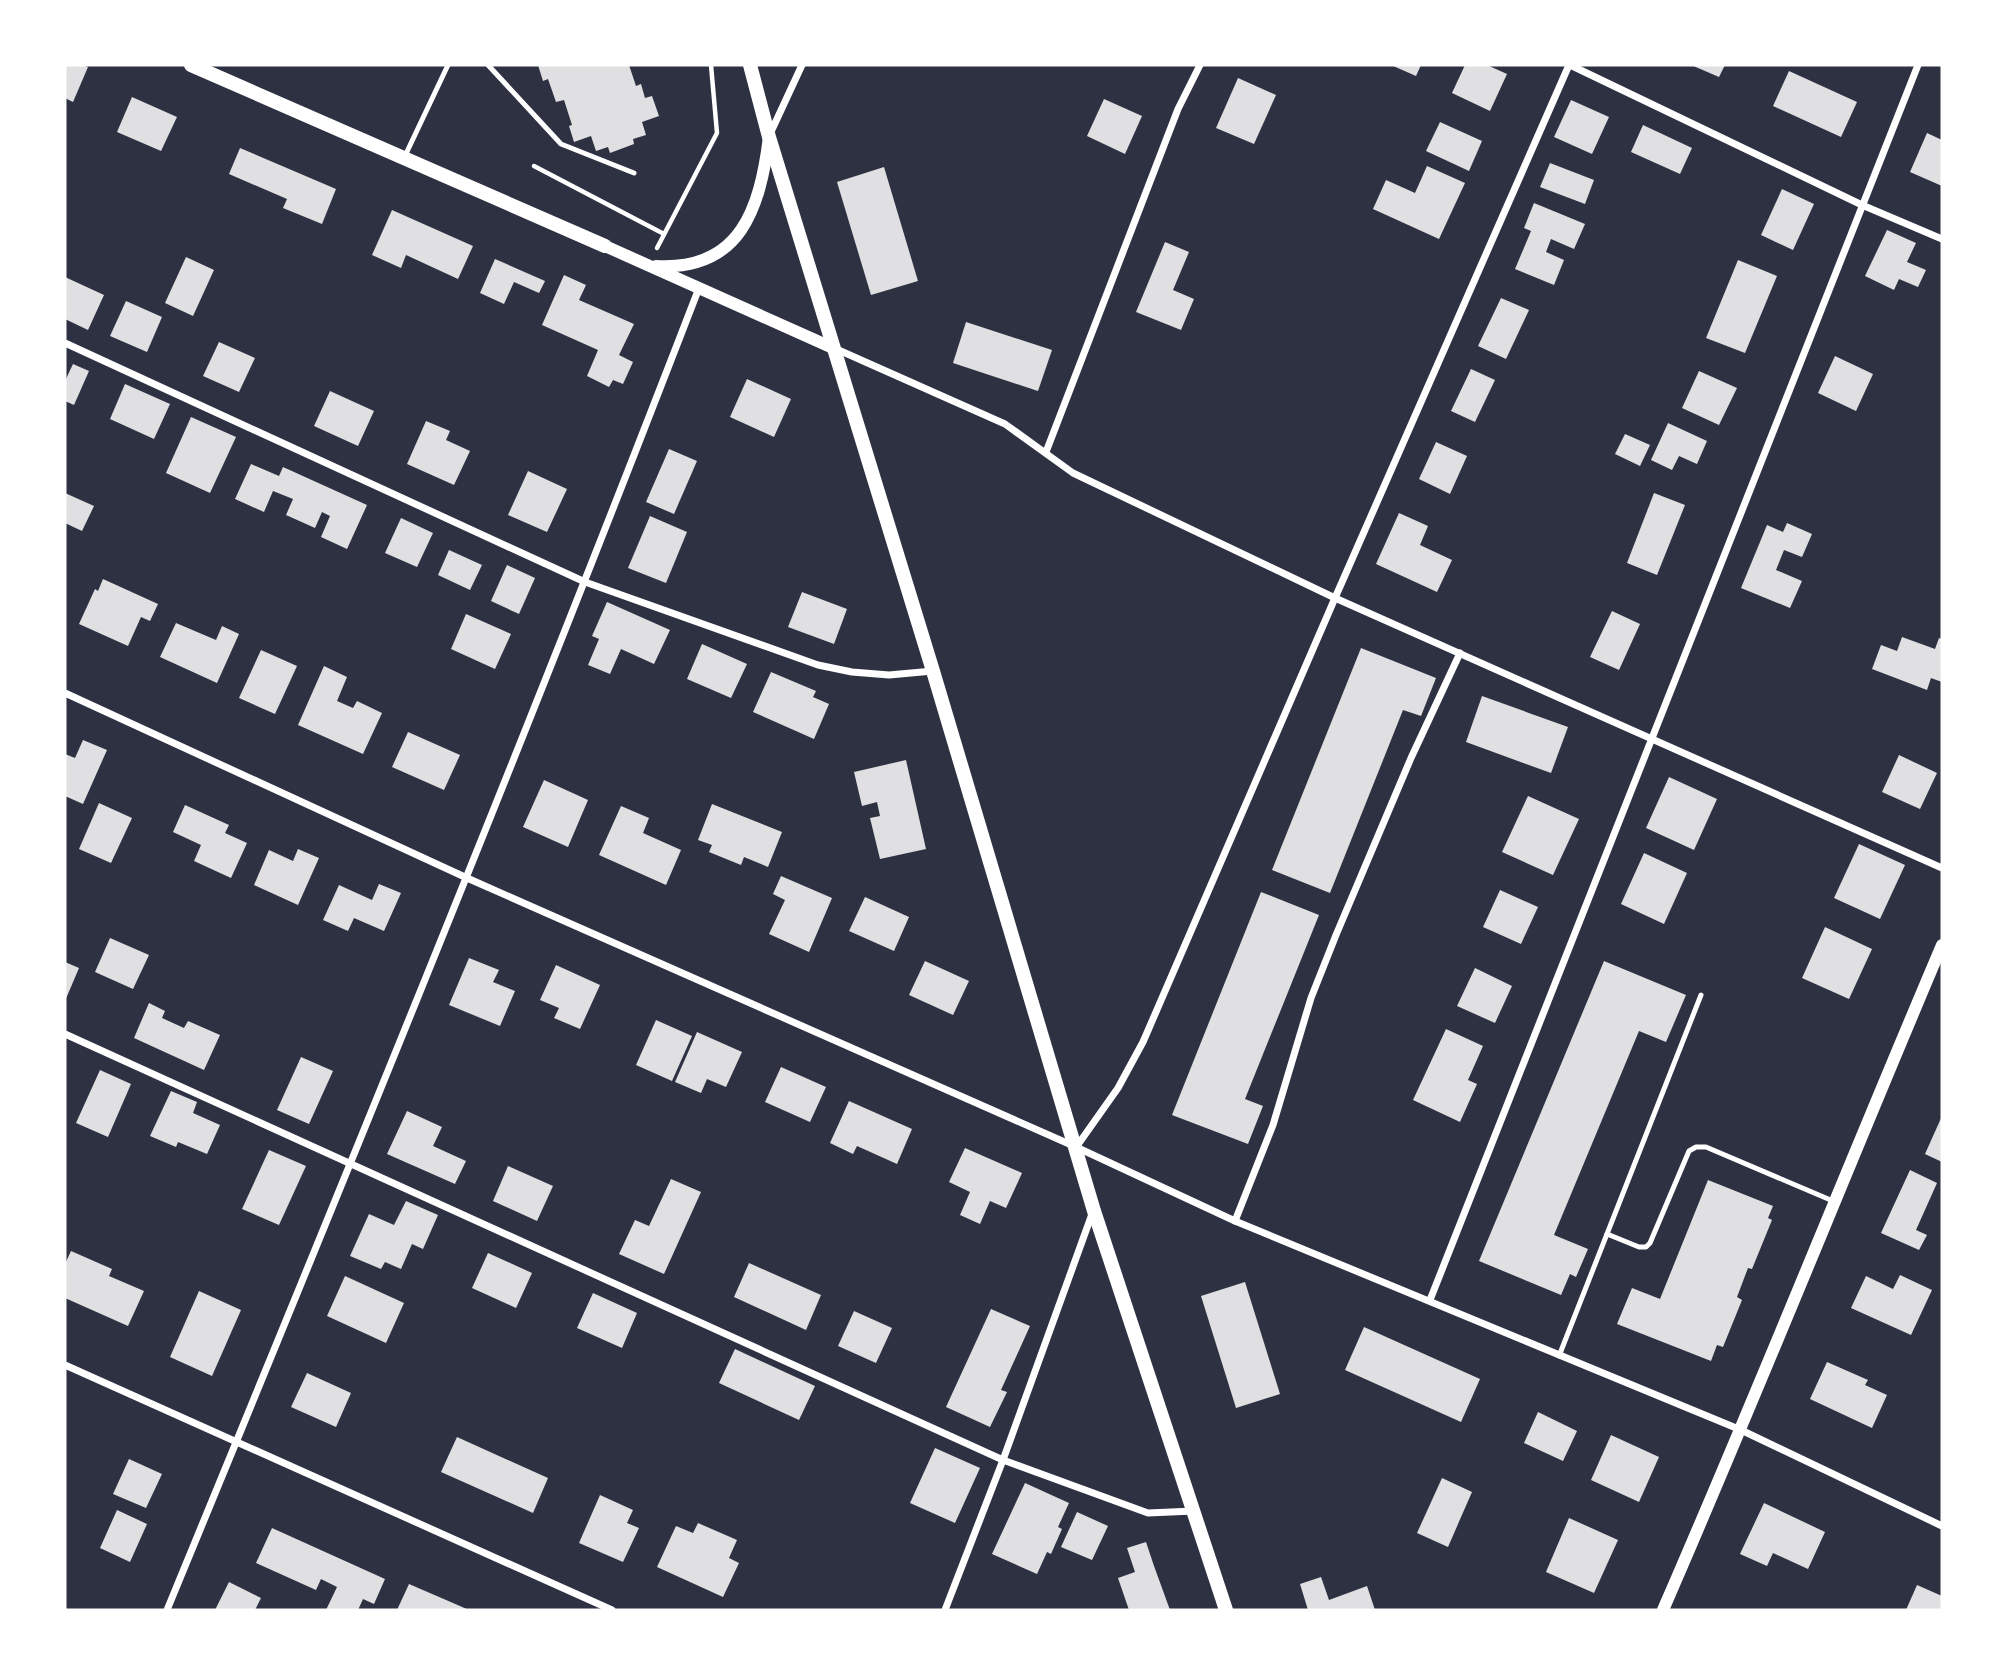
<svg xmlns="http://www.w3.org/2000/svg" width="2007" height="1675" font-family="'Fira Sans',sans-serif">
<rect width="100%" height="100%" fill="#2d3142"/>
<g fill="#e0e0e3">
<polygon points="65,65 83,65 88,67 73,102 65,98"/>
<polygon points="538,65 629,65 636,86 641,84 645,98 652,96 659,116 642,122 646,135 633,139 634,144 610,153 608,147 596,151 591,136 574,142 569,126 572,125 564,100 556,102 548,79 543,81"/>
<polygon points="1391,65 1421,65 1416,76"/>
<polygon points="1465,65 1487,65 1507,74 1490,111 1452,93"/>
<polygon points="1691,65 1725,65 1719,77"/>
<polygon points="1789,71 1857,102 1841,137 1773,106"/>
<polygon points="1238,78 1276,95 1254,144 1216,128"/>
<polygon points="132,97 177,117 161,151 117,132"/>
<polygon points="1104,99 1142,116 1125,154 1087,136"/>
<polygon points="1571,100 1609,117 1592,154 1554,137"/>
<polygon points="1440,122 1482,141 1469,171 1426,151"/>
<polygon points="1643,125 1692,148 1680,174 1631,152"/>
<polygon points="1927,133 1942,140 1942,186 1910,172"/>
<polygon points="240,148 336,189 322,224 283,208 287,199 229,174"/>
<polygon points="1550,163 1594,180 1585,204 1540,187"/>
<polygon points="1427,166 1465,183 1439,239 1373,209 1386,180 1415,193"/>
<polygon points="884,167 918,281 871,295 837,182"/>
<polygon points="1782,189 1814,204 1793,250 1761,235"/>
<polygon points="1534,203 1585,224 1574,249 1551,239 1546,252 1564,260 1554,285 1515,269 1531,231 1524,228"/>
<polygon points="392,210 473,246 458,279 406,255 401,268 372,255"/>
<polygon points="1887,230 1916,243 1907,262 1926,270 1918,287 1899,279 1894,290 1865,276"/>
<polygon points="1165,242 1189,252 1173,290 1194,299 1181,330 1136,312"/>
<polygon points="186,257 214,270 193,316 165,303"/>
<polygon points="495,259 545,281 539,293 514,282 504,304 480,293"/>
<polygon points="1738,260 1777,276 1745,353 1706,338"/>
<polygon points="564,275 586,285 579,300 634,324 619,355 633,362 623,384 613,380 609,387 587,376 598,350 542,325"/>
<polygon points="65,277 104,295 88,330 65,319"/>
<polygon points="1501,298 1529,310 1506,359 1478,346"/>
<polygon points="126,301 162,317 147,352 110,336"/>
<polygon points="966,322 1052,350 1038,391 953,363"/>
<polygon points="219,342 255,358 239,392 203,376"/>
<polygon points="1835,356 1873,374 1856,411 1818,393"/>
<polygon points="73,364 89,371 74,405 65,401 65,381"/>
<polygon points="1471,369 1495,380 1475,422 1451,411"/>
<polygon points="1699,371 1737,388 1719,425 1682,408"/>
<polygon points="747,379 791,399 774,437 730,417"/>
<polygon points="125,384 170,404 154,439 110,419"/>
<polygon points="330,391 374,411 358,446 314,426"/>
<polygon points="191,417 236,437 210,493 166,473"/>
<polygon points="426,421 450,431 446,440 470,451 454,485 407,464"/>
<polygon points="1668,423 1707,441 1697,464 1679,456 1672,470 1651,460"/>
<polygon points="1625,434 1650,445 1640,466 1615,454"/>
<polygon points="1436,442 1467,456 1450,494 1419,479"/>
<polygon points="669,449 697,461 674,514 646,502"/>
<polygon points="251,464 279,476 283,467 367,505 347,549 321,537 330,516 322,512 315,528 286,515 293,499 273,491 264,512 235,499"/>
<polygon points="528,471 567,489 547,532 508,515"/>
<polygon points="65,493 94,506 82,531 65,523"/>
<polygon points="1654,493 1685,505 1657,575 1627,563"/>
<polygon points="1399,513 1428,526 1420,545 1452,560 1437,592 1376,564"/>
<polygon points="650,516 687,532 666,583 628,568"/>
<polygon points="401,518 433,533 417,567 385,553"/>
<polygon points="1787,523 1812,534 1802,557 1784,550 1776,570 1802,581 1790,608 1741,588 1767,525 1783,532"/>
<polygon points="449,550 482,565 470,590 438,575"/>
<polygon points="507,565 535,578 519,614 491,601"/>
<polygon points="103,579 158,604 150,621 141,617 128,646 79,624 95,589 98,591"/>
<polygon points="802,592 847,609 834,644 788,627"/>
<polygon points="607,602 670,630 654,664 621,649 610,674 588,665 599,639 592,636"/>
<polygon points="1612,611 1640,624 1619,670 1590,657"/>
<polygon points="466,614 511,634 495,669 451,649"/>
<polygon points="176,623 216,640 222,626 239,634 217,683 160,657"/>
<polygon points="1902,637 1935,649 1939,638 1942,639 1942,682 1931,678 1927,690 1872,669 1881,645 1897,651"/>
<polygon points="702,644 747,664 731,698 687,679"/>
<polygon points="1361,648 1436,678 1421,716 1403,710 1330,893 1272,870"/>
<polygon points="261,650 297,666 275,714 239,698"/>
<polygon points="324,666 347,677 337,701 353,708 357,701 382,713 363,754 298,725"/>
<polygon points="771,672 816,691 813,697 829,704 814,739 753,712"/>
<polygon points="1482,696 1568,727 1551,773 1466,742"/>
<polygon points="408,732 460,755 444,790 392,767"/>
<polygon points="83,740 107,750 83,804 65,796 65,754 75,758"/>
<polygon points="1899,755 1937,773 1920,809 1882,792"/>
<polygon points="906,760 926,849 880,859 870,818 880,816 877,802 862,806 854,772"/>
<polygon points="1669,777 1717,799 1694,850 1646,828"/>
<polygon points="544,780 588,800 568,847 523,827"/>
<polygon points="1528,796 1579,819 1553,875 1502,852"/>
<polygon points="99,803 132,818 111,863 79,849"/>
<polygon points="712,804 782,832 768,867 744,857 741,865 709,852 712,845 698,840"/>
<polygon points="185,805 229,825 225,833 247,843 231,878 194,861 201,845 173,832"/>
<polygon points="621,806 649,818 643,833 681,850 666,885 599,855"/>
<polygon points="1859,844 1905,865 1880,919 1834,898"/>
<polygon points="298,849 319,858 298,905 254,885 269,850 293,861"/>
<polygon points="1644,853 1687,873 1664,924 1621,904"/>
<polygon points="781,876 832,898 809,952 769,934 785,900 773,894"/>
<polygon points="379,884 401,893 384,931 354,918 348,931 323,920 339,885 372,900"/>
<polygon points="1500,890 1538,907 1521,944 1483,927"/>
<polygon points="1261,892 1319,915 1245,1099 1263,1106 1248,1144 1172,1115"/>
<polygon points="865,897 909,917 894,951 849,931"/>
<polygon points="1825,927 1872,949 1849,999 1802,978"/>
<polygon points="110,938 149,955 133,989 95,972"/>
<polygon points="469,958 499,970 493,982 515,991 500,1026 449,1005"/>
<polygon points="925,961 969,981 953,1015 909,995"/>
<polygon points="1604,961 1686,995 1666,1042 1639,1031 1554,1235 1588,1249 1576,1277 1570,1274 1561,1295 1479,1261"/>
<polygon points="65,962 79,968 65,1001"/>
<polygon points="556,965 600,985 580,1029 554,1018 559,1008 540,1000"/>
<polygon points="1475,968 1512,986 1495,1023 1457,1006"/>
<polygon points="149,1003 165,1011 162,1018 184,1028 188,1021 220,1035 204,1070 134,1038"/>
<polygon points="656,1020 692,1036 672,1081 636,1065"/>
<polygon points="1446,1029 1483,1046 1468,1080 1477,1084 1460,1122 1413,1100"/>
<polygon points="697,1032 742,1052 726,1087 707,1079 701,1093 675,1082"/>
<polygon points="301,1057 333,1071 309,1124 277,1110"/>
<polygon points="781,1067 826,1087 810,1122 765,1102"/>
<polygon points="100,1070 131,1084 108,1137 76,1123"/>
<polygon points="171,1091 197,1102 193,1113 220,1125 207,1154 178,1142 176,1147 150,1136"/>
<polygon points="849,1101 912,1129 897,1164 857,1146 853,1154 830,1143"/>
<polygon points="407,1111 442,1127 433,1146 466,1161 455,1184 387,1154"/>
<polygon points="1942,1116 1942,1162 1925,1154"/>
<polygon points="965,1148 1022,1173 1006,1208 990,1201 980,1224 960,1215 970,1192 949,1182"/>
<polygon points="269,1150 306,1166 279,1225 242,1209"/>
<polygon points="508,1166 553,1186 537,1221 493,1201"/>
<polygon points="1910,1170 1937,1183 1916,1230 1927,1235 1919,1250 1881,1233"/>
<polygon points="671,1179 701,1192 664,1274 619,1254 635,1220 649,1226"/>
<polygon points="1708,1180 1773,1206 1768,1218 1772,1220 1752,1269 1748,1268 1737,1297 1742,1300 1723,1347 1717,1345 1711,1361 1617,1324 1632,1288 1660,1299"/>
<polygon points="406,1201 438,1215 423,1249 412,1244 401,1269 385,1262 381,1269 350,1256 369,1214 394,1225"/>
<polygon points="71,1251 112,1269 109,1276 144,1291 128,1326 65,1298 65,1264"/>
<polygon points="488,1253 532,1273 516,1308 472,1288"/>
<polygon points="749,1263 821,1295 806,1330 734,1297"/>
<polygon points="1900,1275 1932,1290 1911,1335 1851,1308 1866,1276 1893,1289"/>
<polygon points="345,1276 404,1303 386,1343 327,1316"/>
<polygon points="1245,1282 1280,1394 1236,1408 1201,1296"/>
<polygon points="199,1291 241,1310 212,1376 170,1357"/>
<polygon points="593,1293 637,1313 622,1348 577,1328"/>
<polygon points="991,1309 1030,1326 1001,1390 1007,1392 990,1427 946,1407"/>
<polygon points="854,1311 892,1328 876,1363 838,1346"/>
<polygon points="1364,1327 1480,1379 1461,1422 1345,1370"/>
<polygon points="735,1349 815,1386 799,1420 719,1383"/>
<polygon points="1827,1362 1868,1380 1865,1385 1887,1395 1872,1428 1810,1399"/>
<polygon points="307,1373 351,1393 336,1427 291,1407"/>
<polygon points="1538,1412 1577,1431 1563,1461 1524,1443"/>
<polygon points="1611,1435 1659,1457 1639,1502 1591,1480"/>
<polygon points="457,1437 548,1478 533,1513 441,1472"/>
<polygon points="935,1448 980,1468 955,1523 910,1503"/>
<polygon points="129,1459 162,1474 146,1508 113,1494"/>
<polygon points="1442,1478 1472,1492 1448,1547 1417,1533"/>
<polygon points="1025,1483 1069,1503 1058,1527 1062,1529 1051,1554 1047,1552 1037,1574 992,1554"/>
<polygon points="600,1495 633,1510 627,1523 639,1528 623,1562 579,1543"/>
<polygon points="1764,1503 1825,1532 1808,1569 1773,1553 1767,1566 1740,1554"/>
<polygon points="117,1510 147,1524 130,1562 100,1548"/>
<polygon points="1077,1512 1108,1526 1092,1560 1061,1547"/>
<polygon points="1569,1518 1618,1540 1594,1593 1546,1572"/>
<polygon points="698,1523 737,1540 729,1558 739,1563 723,1597 657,1567 676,1526 693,1533"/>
<polygon points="272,1528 385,1579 374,1604 363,1599 358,1610 326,1610 337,1587 321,1579 316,1590 256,1563"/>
<polygon points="1146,1542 1154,1566 1170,1610 1129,1610 1118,1578 1135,1572 1127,1548"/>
<polygon points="1321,1577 1329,1600 1367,1586 1375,1610 1308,1610 1300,1584"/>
<polygon points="229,1582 261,1598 255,1610 215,1610"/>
<polygon points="409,1584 453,1603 469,1610 397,1610"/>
<polygon points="1917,1585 1942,1596 1942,1610 1906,1610"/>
</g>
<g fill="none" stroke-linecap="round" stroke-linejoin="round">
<g stroke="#fff" stroke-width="4.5">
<polyline points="534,166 664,234"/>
<polyline points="657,248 717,133 711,65"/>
</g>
<g stroke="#fff" stroke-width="5">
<polyline points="488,65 561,144 634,173"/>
<polyline points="404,158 448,65"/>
<polyline points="1607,1234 1639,1247 1646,1247 1650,1243 1689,1151 1696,1147 1706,1147 1833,1201"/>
<polyline points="1559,1356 1701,995"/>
</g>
<g stroke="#fff" stroke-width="7">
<polyline points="1570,65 1862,205 1942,239"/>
<polyline points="770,134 802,65"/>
<polyline points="65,343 585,582 818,665 852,672 889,675 933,671"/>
<polyline points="834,348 1005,424 1073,473 1335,598 1942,868"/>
<polyline points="1046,452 1178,109 1200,65"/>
<polyline points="65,693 467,878 1076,1147 1235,1221 1741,1430 1942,1526"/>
<polyline points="65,1034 1003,1460 1148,1513 1194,1511"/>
<polyline points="1077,1146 1118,1088 1143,1042 1335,598 1569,65"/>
<polyline points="1235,1221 1273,1125 1311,998 1336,935 1411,758 1460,653"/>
<polyline points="1430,1300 1918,65"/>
<polyline points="65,1365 612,1610"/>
<path d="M167,1610C348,1171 528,731 699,288"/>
<polyline points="945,1610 1003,1460 1092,1214"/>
</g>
<g stroke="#fff" stroke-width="12">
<polyline points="605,246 833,348"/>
<path d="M656,266C741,271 760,208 769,137"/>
<path d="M1663,1610C1759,1390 1848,1166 1942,945"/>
</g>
<g stroke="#fff" stroke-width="14">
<polyline points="191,65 605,246"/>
<polyline points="750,65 769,137 933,671 1094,1211 1226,1610"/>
</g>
</g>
<rect width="2007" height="1675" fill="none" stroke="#ffffff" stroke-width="133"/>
</svg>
